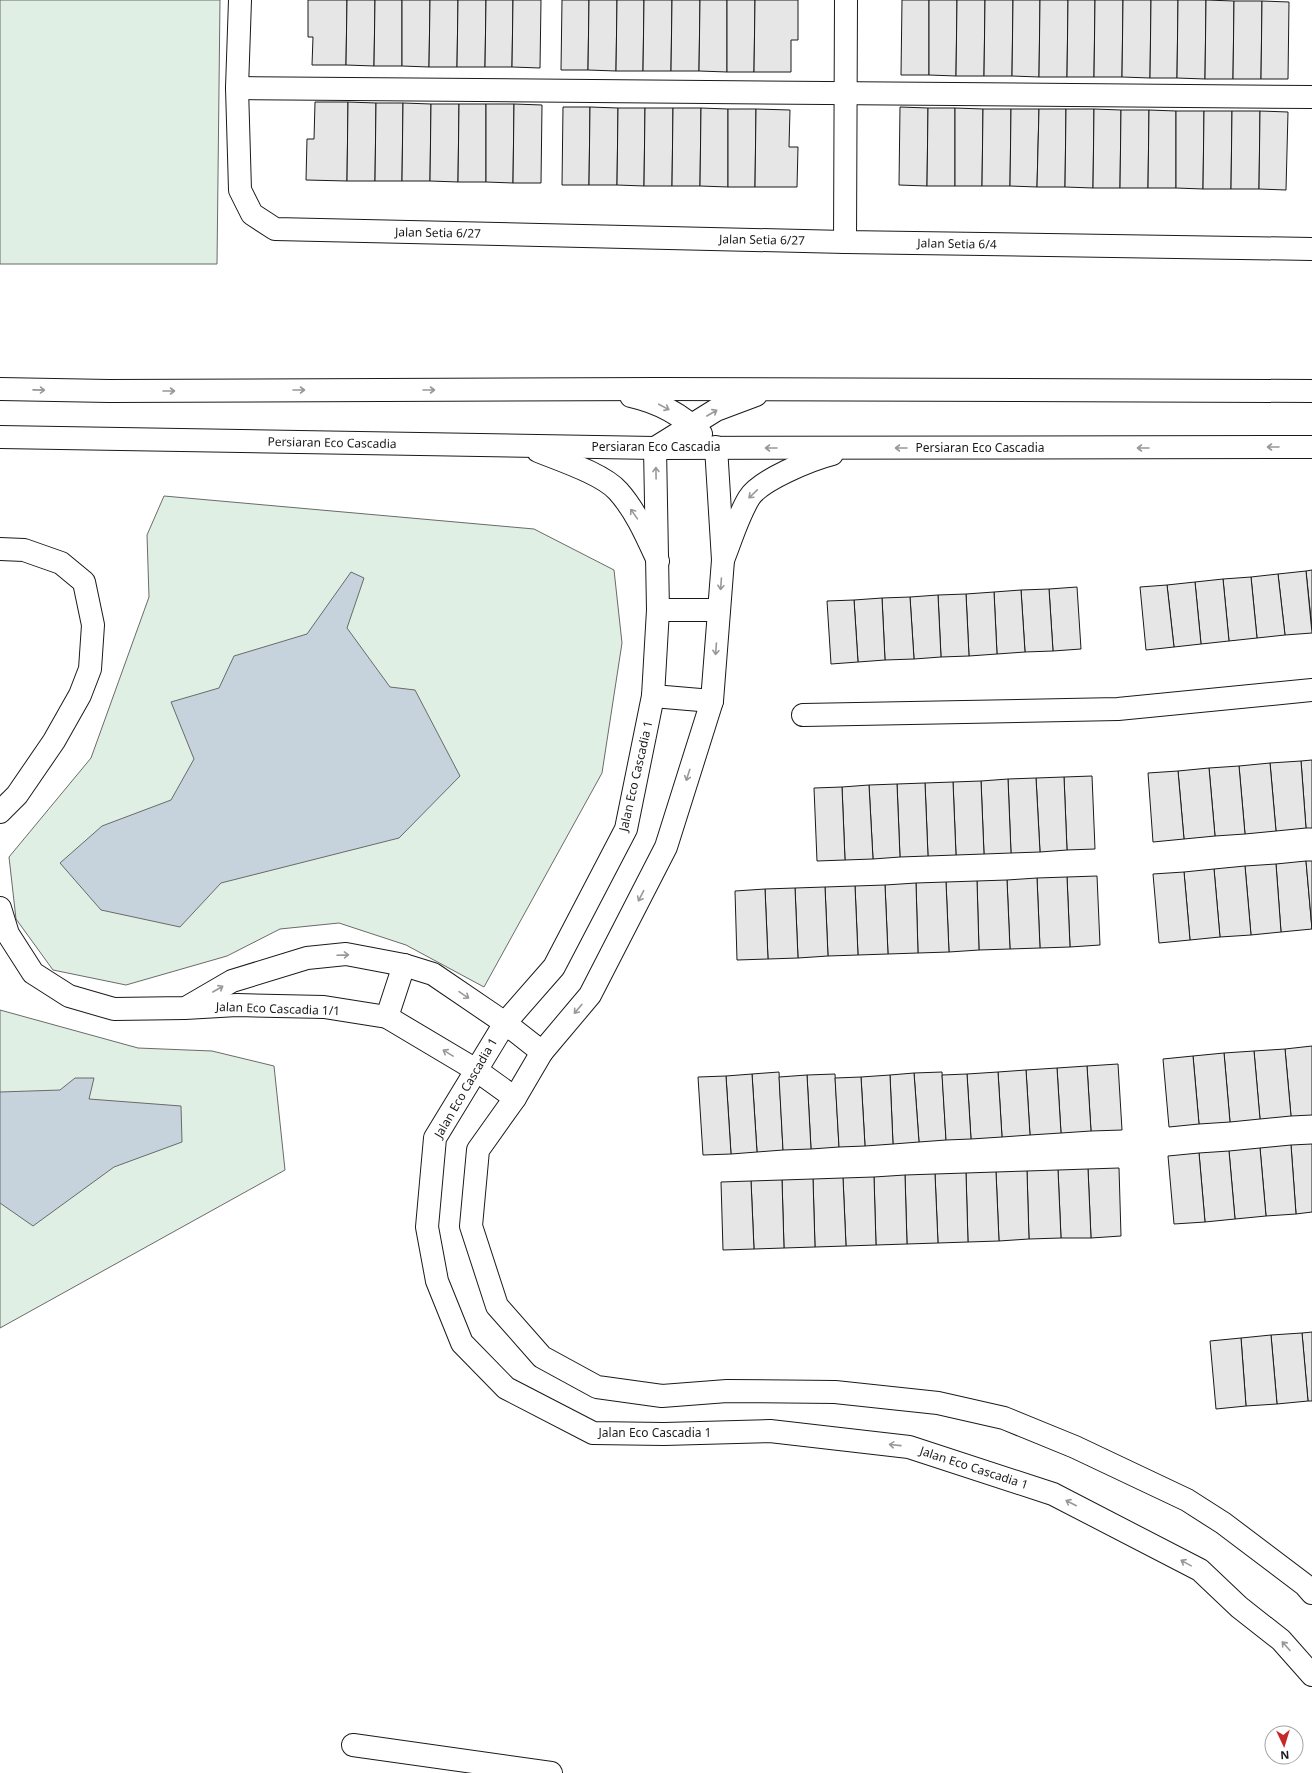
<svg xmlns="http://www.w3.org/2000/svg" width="1312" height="1773" font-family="'Noto Sans',sans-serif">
<rect width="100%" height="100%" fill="#fff"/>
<g fill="#e0efe3" stroke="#6a6a6a">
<polygon points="0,0 220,0 217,264 0,264"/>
<polygon points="164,496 534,529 614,570 622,643 602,773 484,987 406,945 339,923 280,929 227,956 126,985 53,970 16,919 9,857 91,758 149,597 147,535"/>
<polygon points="0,1010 138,1048 212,1051 274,1066 285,1170 0,1328"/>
</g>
<g fill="#c6d2dc" stroke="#6a6a6a">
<polygon points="351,572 364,578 347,628 390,687 415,690 460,776 399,838 221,883 180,927 101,910 60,863 102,826 171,800 194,759 171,702 219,688 234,656 307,634"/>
<polygon points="75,1078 94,1078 89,1099 181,1106 182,1142 114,1167 33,1226 0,1203 0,1092 60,1090"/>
</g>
<g fill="#e6e6e6" stroke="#1a1a1a">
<polygon points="308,0 347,0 346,65 312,65 313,37 308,37"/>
<polygon points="347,0 375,0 374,66 346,65"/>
<polygon points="375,0 402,0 402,66 374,66"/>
<polygon points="402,0 430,0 429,67 402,66"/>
<polygon points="430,0 458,0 457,67 429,67"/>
<polygon points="458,0 486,0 485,67 457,67"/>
<polygon points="486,0 513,0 512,67 485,67"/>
<polygon points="513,0 541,0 540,68 512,67"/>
<polygon points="562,0 589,0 588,70 561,70"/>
<polygon points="589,0 617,0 616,71 588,70"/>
<polygon points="617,0 644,0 643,71 616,71"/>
<polygon points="644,0 672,0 671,71 643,71"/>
<polygon points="672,0 700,0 699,71 671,71"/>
<polygon points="700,0 727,0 727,72 699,71"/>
<polygon points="727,0 755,0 754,72 727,72"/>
<polygon points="755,0 798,0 798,40 791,40 791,72 754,72"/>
<polygon points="902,0 929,0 929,75 901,75"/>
<polygon points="929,0 957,0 956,76 929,75"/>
<polygon points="957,0 985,0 984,76 956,76"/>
<polygon points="985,0 1013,0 1012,76 984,76"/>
<polygon points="1013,0 1040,0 1039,77 1012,76"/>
<polygon points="1040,0 1068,0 1067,77 1039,77"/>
<polygon points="1068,0 1095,0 1094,77 1067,77"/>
<polygon points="1095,0 1123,0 1122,77 1094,77"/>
<polygon points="1123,0 1151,0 1150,78 1122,77"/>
<polygon points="1151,0 1178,0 1177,78 1150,78"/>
<polygon points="1178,0 1206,0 1205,79 1177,78"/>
<polygon points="1206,0 1234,1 1233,79 1205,79"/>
<polygon points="1234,1 1262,1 1261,79 1233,79"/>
<polygon points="1262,1 1289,2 1288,79 1261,79"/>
<polygon points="315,102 348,102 347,181 306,180 307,139 314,139"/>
<polygon points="348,102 376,103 375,181 347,181"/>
<polygon points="376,103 403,103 402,181 375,181"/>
<polygon points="403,103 431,104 430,181 402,181"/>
<polygon points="431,104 459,104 458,182 430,181"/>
<polygon points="459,104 486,104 486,182 458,182"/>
<polygon points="486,104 514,104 513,183 486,182"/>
<polygon points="514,104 542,105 541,183 513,183"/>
<polygon points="563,107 590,107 589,185 562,185"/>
<polygon points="590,107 618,108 617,185 589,185"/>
<polygon points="900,107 928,108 927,186 899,185"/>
<polygon points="618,108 645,108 644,186 617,185"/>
<polygon points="645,108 673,108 672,186 644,186"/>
<polygon points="673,108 701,108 700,186 672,186"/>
<polygon points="701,108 728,109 728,187 700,186"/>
<polygon points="928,108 955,108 955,186 927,186"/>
<polygon points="955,108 983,109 982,186 955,186"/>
<polygon points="728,109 756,109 755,187 728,187"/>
<polygon points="756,109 790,110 789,147 798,147 797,187 755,187"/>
<polygon points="983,109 1011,109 1010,186 982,186"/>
<polygon points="1011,109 1039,109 1037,187 1010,186"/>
<polygon points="1039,109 1066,109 1065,187 1037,187"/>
<polygon points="1066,109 1094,109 1093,188 1065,187"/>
<polygon points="1094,109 1121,110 1120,188 1093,188"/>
<polygon points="1121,110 1149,110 1148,188 1120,188"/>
<polygon points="1149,110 1176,111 1176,188 1148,188"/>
<polygon points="1176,111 1204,111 1203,189 1176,188"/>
<polygon points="1204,111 1232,111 1231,189 1203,189"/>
<polygon points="1232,111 1260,111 1259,189 1231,189"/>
<polygon points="1260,111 1288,112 1286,190 1259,189"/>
<polygon points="1312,570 1312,629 1306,571"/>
<polygon points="1306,571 1312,633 1285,635 1278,574"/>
<polygon points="1278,574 1285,635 1257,638 1251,577"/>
<polygon points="1251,577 1257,638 1229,641 1223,579"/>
<polygon points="1223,579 1229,641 1201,644 1195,582"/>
<polygon points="1195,582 1201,644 1174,647 1167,585"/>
<polygon points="1167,585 1174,647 1146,650 1140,587"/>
<polygon points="1077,587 1081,649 1053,651 1049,589"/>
<polygon points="1049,589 1053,651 1025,652 1021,590"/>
<polygon points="1021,590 1025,652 997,654 994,592"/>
<polygon points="994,592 997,654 969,656 966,594"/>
<polygon points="966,594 969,656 941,657 938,595"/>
<polygon points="938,595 941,657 914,659 910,597"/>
<polygon points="910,597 914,659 885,660 882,598"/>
<polygon points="882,598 885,660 858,662 854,600"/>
<polygon points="854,600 858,662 831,664 827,601"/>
<polygon points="1312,760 1312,828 1306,828 1301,761"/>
<polygon points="1301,761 1306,828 1276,831 1270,763"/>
<polygon points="1270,763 1276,831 1245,834 1239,766"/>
<polygon points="1239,766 1245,834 1215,836 1209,768"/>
<polygon points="1209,768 1215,836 1184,839 1178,771"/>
<polygon points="1178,771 1184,839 1153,842 1148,773"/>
<polygon points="1092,776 1095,849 1067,850 1064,777"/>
<polygon points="1064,777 1067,850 1040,852 1036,778"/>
<polygon points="1036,778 1040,852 1011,853 1008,779"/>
<polygon points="1008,779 1011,853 984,854 981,781"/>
<polygon points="981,781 984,854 956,855 953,782"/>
<polygon points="953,782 956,855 928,856 925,783"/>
<polygon points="925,783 928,856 900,857 897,784"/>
<polygon points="897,784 900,857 873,859 869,785"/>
<polygon points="869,785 873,859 845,860 842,787"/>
<polygon points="842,787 845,860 817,861 814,788"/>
<polygon points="1306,861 1312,929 1281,932 1276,864"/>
<polygon points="1306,861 1312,861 1312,929"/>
<polygon points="1276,864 1281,932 1251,935 1245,866"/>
<polygon points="1245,866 1251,935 1220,937 1214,869"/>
<polygon points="1214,869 1220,937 1190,940 1184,872"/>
<polygon points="1184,872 1190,940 1159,943 1153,874"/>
<polygon points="1097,876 1100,945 1070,947 1067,877"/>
<polygon points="1067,877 1070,947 1040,948 1037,878"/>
<polygon points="1037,878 1040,948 1010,949 1007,880"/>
<polygon points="1007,880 1010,949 979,950 977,881"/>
<polygon points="977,881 979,950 949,952 946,882"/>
<polygon points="946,882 949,952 918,953 916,883"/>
<polygon points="916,883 918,953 888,954 885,885"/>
<polygon points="885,885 888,954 858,955 855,886"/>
<polygon points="855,886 858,955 828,956 825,887"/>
<polygon points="825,887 828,956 798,958 795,888"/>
<polygon points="795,888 798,958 768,959 765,889"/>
<polygon points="765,889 768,959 737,960 735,891"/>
<polygon points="1312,1046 1312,1115 1291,1116 1285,1049"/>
<polygon points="1285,1049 1291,1116 1260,1119 1254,1051"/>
<polygon points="1254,1051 1260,1119 1230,1122 1224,1053"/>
<polygon points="1224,1053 1230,1122 1199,1124 1193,1056"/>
<polygon points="1193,1056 1199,1124 1169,1127 1163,1059"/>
<polygon points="1118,1064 1122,1130 1091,1131 1087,1066"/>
<polygon points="1087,1066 1091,1131 1061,1133 1057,1068"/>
<polygon points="1057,1068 1061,1133 1030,1135 1026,1070"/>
<polygon points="1026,1070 1030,1135 1002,1137 998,1072"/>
<polygon points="779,1072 783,1150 757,1152 752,1074"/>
<polygon points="942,1072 946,1140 919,1142 914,1073"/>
<polygon points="998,1072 1002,1137 971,1139 967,1074"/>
<polygon points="914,1073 919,1142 893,1144 890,1075"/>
<polygon points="752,1074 757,1152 731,1154 726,1076"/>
<polygon points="835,1074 839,1147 811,1149 807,1075"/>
<polygon points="967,1074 971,1139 946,1140 942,1075"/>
<polygon points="807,1075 811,1149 783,1150 779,1077"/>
<polygon points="890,1075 893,1144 865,1146 861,1077"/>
<polygon points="726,1076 731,1154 703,1155 698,1077"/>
<polygon points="861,1077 865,1146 839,1147 835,1078"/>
<polygon points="1312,1144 1312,1212 1296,1214 1291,1145"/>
<polygon points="1291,1145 1296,1214 1266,1216 1260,1148"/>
<polygon points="1260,1148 1266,1216 1235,1219 1229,1151"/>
<polygon points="1229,1151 1235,1219 1205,1222 1199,1153"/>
<polygon points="1199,1153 1205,1222 1174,1224 1168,1156"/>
<polygon points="1119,1168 1121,1236 1091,1238 1088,1169"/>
<polygon points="1088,1169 1091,1238 1061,1238 1058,1170"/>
<polygon points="1058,1170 1061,1238 1029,1239 1027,1171"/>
<polygon points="1027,1171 1029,1239 999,1241 996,1172"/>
<polygon points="996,1172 999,1241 968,1242 966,1173"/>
<polygon points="966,1173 968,1242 938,1243 935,1174"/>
<polygon points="935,1174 938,1243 907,1244 905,1175"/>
<polygon points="905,1175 907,1244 876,1245 874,1177"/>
<polygon points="874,1177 876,1245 846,1246 843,1178"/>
<polygon points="843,1178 846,1246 815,1247 813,1179"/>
<polygon points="813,1179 815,1247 784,1248 782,1180"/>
<polygon points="782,1180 784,1248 754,1249 751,1181"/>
<polygon points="751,1181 754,1249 723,1250 721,1182"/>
<polygon points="1312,1332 1312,1401 1308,1401 1302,1333"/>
<polygon points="1302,1333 1308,1401 1277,1404 1271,1335"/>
<polygon points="1271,1335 1277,1404 1246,1406 1241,1338"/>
<polygon points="1241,1338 1246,1406 1216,1409 1210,1341"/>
</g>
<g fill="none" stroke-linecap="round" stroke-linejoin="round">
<g stroke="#1a1a1a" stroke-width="24">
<g id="minor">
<polyline points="240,0 237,88 240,190 252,214 275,229 845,242"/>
<polyline points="846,0 845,242 1312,249"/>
<polyline points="237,88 1312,97"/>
<polyline points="716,447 723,560 712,701 666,847 590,995 542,1052 515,1098 478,1150 471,1226 497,1306 542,1357 597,1387 662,1396 727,1391 835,1392 938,1403 1004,1418 1075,1447 1187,1500 1223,1523 1305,1585 1312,1593"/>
<polyline points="655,448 658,610 653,696 626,829 554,967 505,1023 435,1138 427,1227 437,1281 462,1343 506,1388 593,1433 664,1434 770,1431 909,1447 1053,1494 1200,1570 1239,1607 1281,1640 1312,1675"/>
<polyline points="0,549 24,550 61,563 84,582 93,625 90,669 80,695 54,741 17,795 0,812"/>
<polyline points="658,610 719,610"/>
<polyline points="653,696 712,701"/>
<polyline points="803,715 1118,709 1312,690"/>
<polyline points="0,908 8,934 33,973 69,996 114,1009 185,1008 237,1005 324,1007 387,1017 476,1070 515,1098"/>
<polyline points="189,1006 232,981 307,958 346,954 404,965 433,974 505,1023 542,1052"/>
<polyline points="387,1017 404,965"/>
<polyline points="353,1745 551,1773"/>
</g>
</g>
<g stroke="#1a1a1a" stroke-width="24">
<g id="major">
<polyline points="0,389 109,391 658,389 1312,391"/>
<path d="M631,396C658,402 681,414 701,434"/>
<polyline points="0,437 655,448 1312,447"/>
<polyline points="655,448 716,410 756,395"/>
<path d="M538,451C560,460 603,474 618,491C636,511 647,537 658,561"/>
<path d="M723,560C731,540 738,516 749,498C760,480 812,459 832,454"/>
</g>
</g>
<use href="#minor" stroke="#fff" stroke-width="22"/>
<use href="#major" stroke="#fff" stroke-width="22"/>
</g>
<defs><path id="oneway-shaft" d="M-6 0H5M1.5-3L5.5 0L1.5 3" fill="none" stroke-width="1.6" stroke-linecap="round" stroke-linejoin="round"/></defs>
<g stroke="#989898">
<use href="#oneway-shaft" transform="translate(39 390) rotate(1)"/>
<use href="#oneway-shaft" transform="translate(299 390)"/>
<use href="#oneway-shaft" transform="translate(429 390)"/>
<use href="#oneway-shaft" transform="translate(169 391)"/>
<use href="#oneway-shaft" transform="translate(664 407) rotate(28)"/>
<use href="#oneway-shaft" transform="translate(712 413) rotate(-30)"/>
<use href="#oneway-shaft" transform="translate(1273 447) rotate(180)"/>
<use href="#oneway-shaft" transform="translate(771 448) rotate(-180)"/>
<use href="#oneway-shaft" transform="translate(901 448) rotate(-180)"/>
<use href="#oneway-shaft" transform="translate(1143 448) rotate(180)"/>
<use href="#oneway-shaft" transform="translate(656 473) rotate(-91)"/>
<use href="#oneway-shaft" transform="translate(753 494) rotate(136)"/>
<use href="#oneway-shaft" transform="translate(634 514) rotate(-125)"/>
<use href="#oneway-shaft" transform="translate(721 584) rotate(94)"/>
<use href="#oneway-shaft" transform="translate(716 649) rotate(94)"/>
<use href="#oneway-shaft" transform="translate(688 775) rotate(108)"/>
<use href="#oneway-shaft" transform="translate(641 896) rotate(117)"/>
<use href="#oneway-shaft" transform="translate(343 955) rotate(-2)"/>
<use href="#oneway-shaft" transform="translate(218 989) rotate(-30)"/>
<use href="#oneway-shaft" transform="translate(464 995) rotate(34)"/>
<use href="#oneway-shaft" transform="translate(578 1009) rotate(130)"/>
<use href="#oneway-shaft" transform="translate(448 1053) rotate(-149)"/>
<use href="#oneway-shaft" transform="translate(895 1445) rotate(-174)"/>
<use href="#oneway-shaft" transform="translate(1071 1503) rotate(-153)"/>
<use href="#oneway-shaft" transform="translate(1186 1563) rotate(-151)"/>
<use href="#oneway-shaft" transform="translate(1286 1646) rotate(-132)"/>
</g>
<g text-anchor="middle" stroke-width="3" stroke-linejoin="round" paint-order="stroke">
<g font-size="12" fill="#1a1a1a" stroke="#fff">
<text transform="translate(438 233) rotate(1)" y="4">Jalan Setia 6/27</text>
<text transform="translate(762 240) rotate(1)" y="4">Jalan Setia 6/27</text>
<text transform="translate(957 244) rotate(1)" y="4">Jalan Setia 6/4</text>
<text transform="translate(332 443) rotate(1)" y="4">Persiaran Eco Cascadia</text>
<text x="656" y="451">Persiaran Eco Cascadia</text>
<text x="980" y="452">Persiaran Eco Cascadia</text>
<text transform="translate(636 776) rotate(-77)" y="4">Jalan Eco Cascadia 1</text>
<text transform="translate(278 1009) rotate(2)" y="4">Jalan Eco Cascadia 1/1</text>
<text transform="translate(466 1088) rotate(-60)" y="4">Jalan Eco Cascadia 1</text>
<text x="655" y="1437">Jalan Eco Cascadia 1</text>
<text transform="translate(974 1468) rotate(18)" y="4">Jalan Eco Cascadia 1</text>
</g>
</g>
<g transform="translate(1284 1745) rotate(176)"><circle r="19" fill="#ffffff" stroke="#a3a3a3"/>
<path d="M0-3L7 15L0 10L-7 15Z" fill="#c62828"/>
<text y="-6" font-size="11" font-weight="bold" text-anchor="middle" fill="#1a1a1a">N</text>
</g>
</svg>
